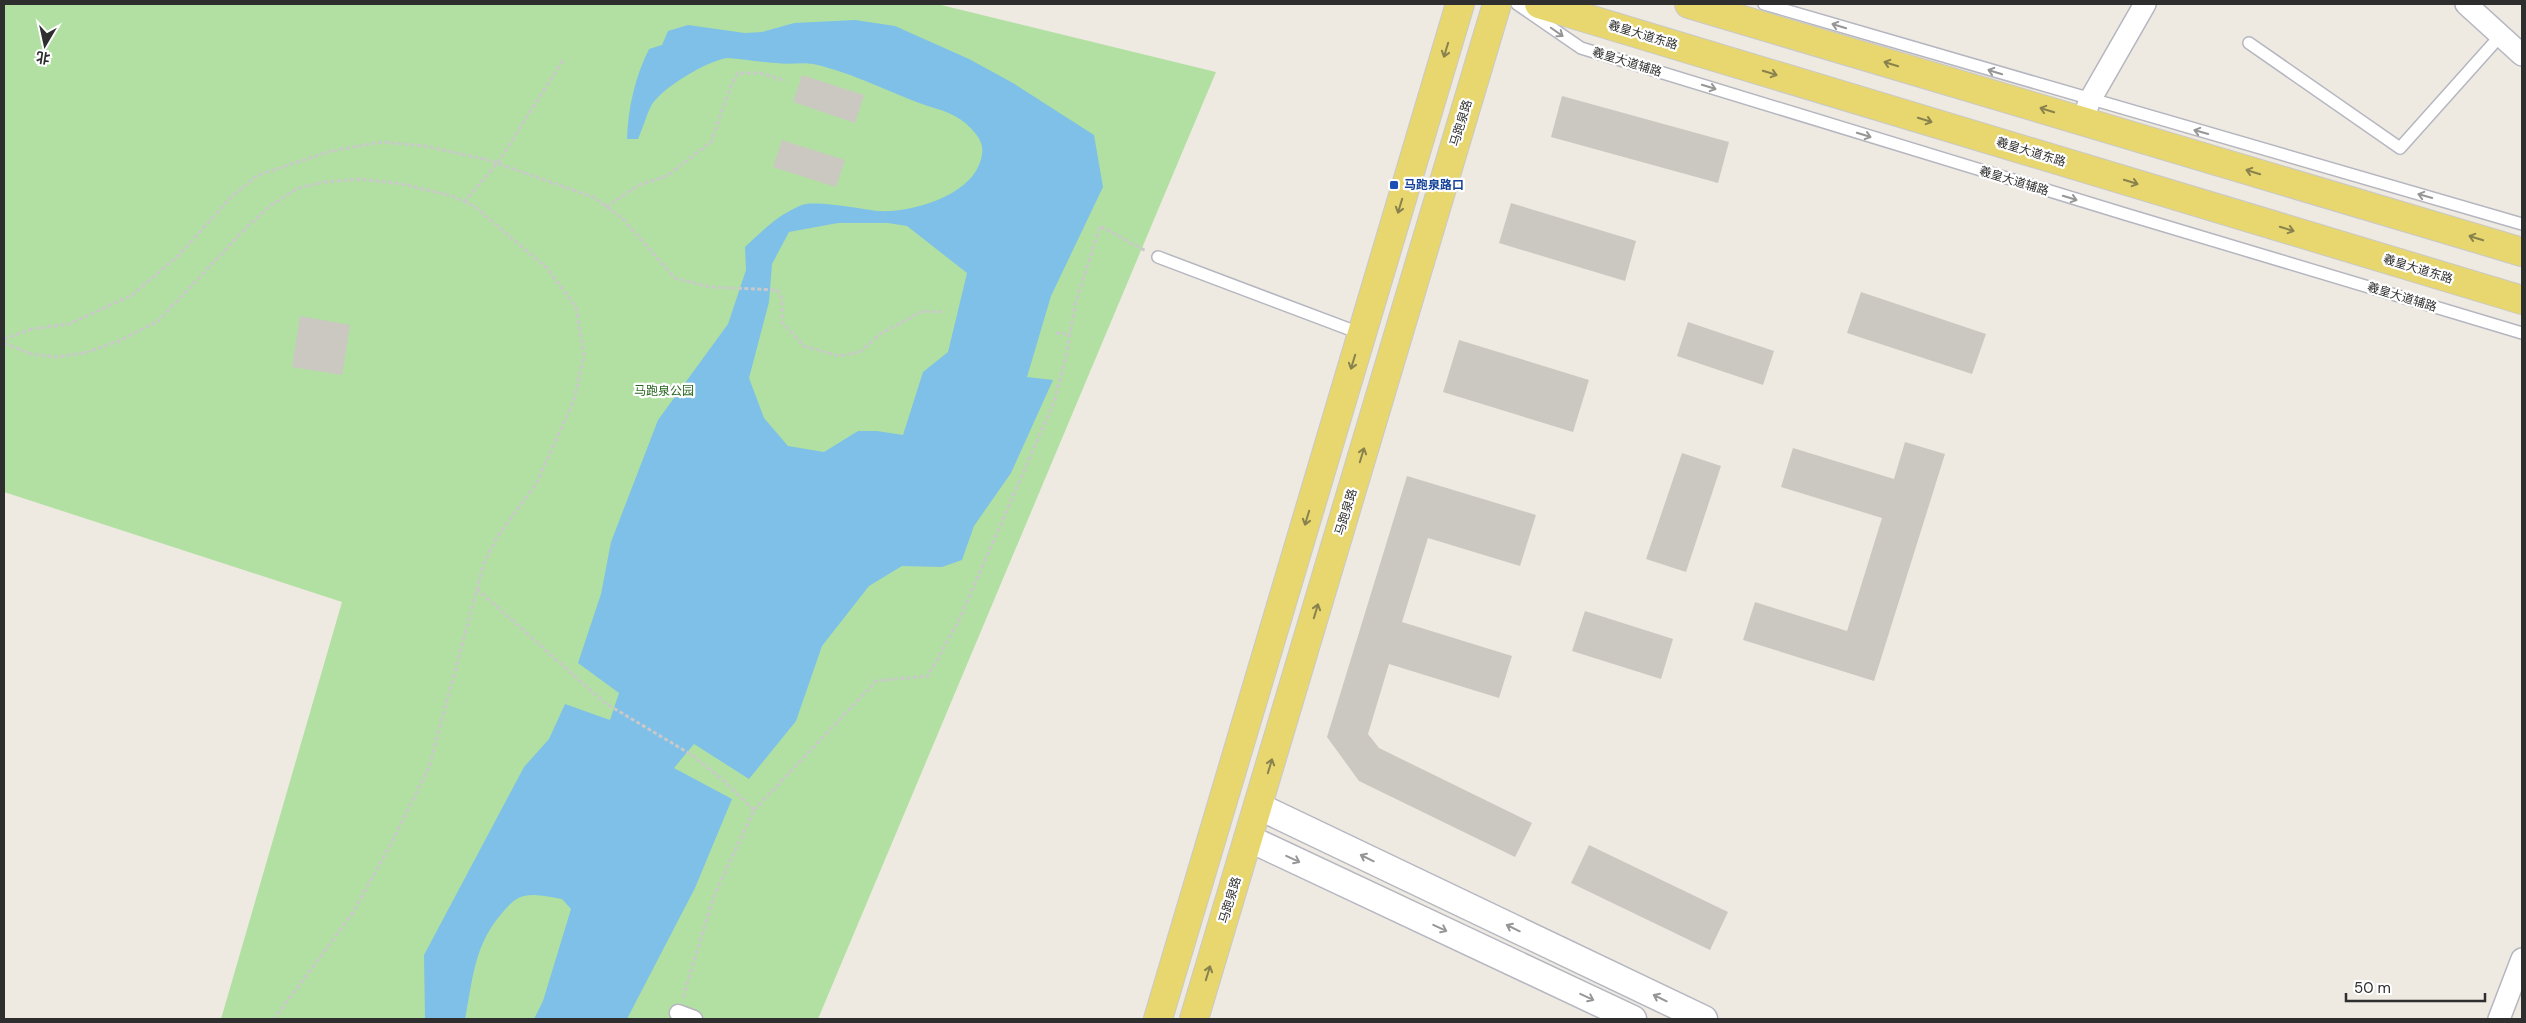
<svg xmlns="http://www.w3.org/2000/svg" width="2526" height="1023" font-family="'DM Sans','Noto Sans SC',sans-serif">
<rect width="100%" height="100%" fill="#eeeae2"/>
<polygon fill="#b2e0a3" points="4,4 937,4 1216,72 818,1019 221,1019 342,602 4,492"/>
<path fill="#7ec0e7" fill-rule="evenodd" d="M855,20L895,26L969,59L1013,83L1094,135L1103,187L1051,296L1027,377L1053,380L1011,473L974,526L962,560L942,567L902,566L869,586L822,646L796,721L749,779L694,744L674,768L732,799L695,888L627,1019H534L543,1001L571,909L562,899C550,897 536,893 524,896C515,898 509,905 503,912C474,944 473,979 465,1019H425L424,955L524,767L549,739L565,704L610,720L619,693L578,663L601,594L611,542L658,420L728,324L746,270L745,247C763,230 779,214 802,205C816,200 861,209 878,211C910,213 966,197 979,165C984,152 984,144 975,133C963,118 949,112 931,107C891,94 855,73 813,64C801,62 789,65 776,63C759,62 743,59 727,58C707,61 661,88 651,106C646,116 643,128 638,139H627C628,108 635,77 649,49L662,45L668,31L688,25L745,33L762,32L794,23ZM838,223H888L907,226L967,273L948,352L923,372L903,435L877,431H858L824,452L788,446L764,418L749,378L769,302L772,264L789,232Z"/>
<g fill="#cac8c0">
<polygon points="802,75 864,95 855,123 793,102"/>
<polygon points="1562,96 1729,142 1718,183 1551,137"/>
<polygon points="782,140 845,160 836,187 773,167"/>
<polygon points="1511,203 1636,241 1625,281 1499,243"/>
<polygon points="1861,292 1986,334 1972,374 1847,333"/>
<polygon points="300,316 350,325 342,375 292,367"/>
<polygon points="1688,322 1774,351 1763,385 1677,356"/>
<polygon points="1459,340 1589,380 1573,432 1443,392"/>
<polygon points="1905,442 1945,454 1874,681 1743,640 1755,602 1847,631 1882,518 1781,487 1793,448 1894,479"/>
<polygon points="1682,453 1721,466 1686,572 1646,559"/>
<polygon points="1407,476 1536,515 1520,566 1428,538 1402,622 1512,656 1499,698 1389,664 1368,734 1379,748 1532,823 1515,857 1359,781 1327,737"/>
<polygon points="1585,611 1673,639 1661,679 1572,651"/>
<polygon points="1589,845 1728,912 1710,950 1571,883"/>
</g>
<g fill="none" stroke-linecap="round" stroke-linejoin="round">
<g stroke="#b5b6c0" stroke-width="14">
<g id="service">
<polyline points="1517,4 1581,48 2125,214 2522,333"/>
<polyline points="1764,4 2522,224"/>
<polyline points="2249,43 2400,148 2501,35"/>
<polyline points="1158,257 1362,334"/>
</g>
</g>
<g stroke="#b5b6c0" stroke-width="19">
<polyline id="pedestrian" points="678,1013 694,1019"/>
</g>
<g stroke="#b5b6c0" stroke-width="24">
<g id="minor">
<polyline points="2466,4 2522,55"/>
<polyline points="2082,121 2090,100 2145,4"/>
<polyline points="2499,1019 2522,959"/>
</g>
</g>
<g stroke="#b5b6c0" stroke-width="29">
<g id="tertiary">
<polyline points="1258,806 1704,1019"/>
<polyline points="1248,838 1633,1019"/>
</g>
</g>
<g stroke="#c9c9c9" stroke-width="30">
<g id="primary">
<polyline points="1539,4 2522,300"/>
<polyline points="1689,4 2522,252"/>
<polyline points="1158,1019 1460,4"/>
<polyline points="1194,1019 1497,4"/>
</g>
</g>
<g stroke="#c9c9c9" stroke-width="3" stroke-dasharray="4 2.5" stroke-linecap="butt">
<polyline points="464,202 497,164 563,60"/>
<polyline points="606,207 639,185 667,176 711,142 732,83 738,73 760,73 785,81"/>
<polyline points="1056,333 1070,334"/>
<polyline points="4,339 31,329 69,324 132,295 179,255 231,197 258,175 331,151 382,142 425,146 488,160 593,197 621,217 675,278 710,287 777,290 782,299 782,322 804,346 839,356 860,352 880,334 923,311 942,312"/>
<polyline points="4,343 31,354 56,357 84,353 119,341 158,321 249,225 271,205 298,188 325,182 361,179 402,184 452,196 474,206 547,268 576,307 584,355 574,400 536,484 497,537 484,563 429,767 392,842 352,914 274,1019"/>
<polyline points="477,589 605,703 692,755 724,781 754,810 714,896 683,997"/>
<polyline points="754,810 876,681 928,676 959,620 1054,402 1066,357 1075,305 1100,226 1146,251"/>
</g>
<use href="#service" stroke="#fff" stroke-width="11"/>
<use href="#pedestrian" stroke="#fff" stroke-width="16"/>
<use href="#minor" stroke="#fff" stroke-width="21"/>
<use href="#tertiary" stroke="#fff" stroke-width="26"/>
<use href="#primary" stroke="#e7d76e" stroke-width="28"/>
</g>
<defs><path id="oneway-shaft" d="M-6 0H5M1.5-3L5.5 0L1.5 3" fill="none" stroke-width="1.6" stroke-linecap="round" stroke-linejoin="round" transform="scale(1.25)"/></defs>
<g stroke="#969696">
<use href="#oneway-shaft" transform="translate(1839 26) rotate(-163)"/>
<use href="#oneway-shaft" transform="translate(1557 32) rotate(35)"/>
<use href="#oneway-shaft" transform="translate(1995 72) rotate(-163)"/>
<use href="#oneway-shaft" transform="translate(1709 87) rotate(17)"/>
<use href="#oneway-shaft" transform="translate(2201 132) rotate(-164)"/>
<use href="#oneway-shaft" transform="translate(1864 135) rotate(17)"/>
<use href="#oneway-shaft" transform="translate(2425 196) rotate(-164)"/>
<use href="#oneway-shaft" transform="translate(2070 198) rotate(17)"/>
<use href="#oneway-shaft" transform="translate(1367 858) rotate(-154)"/>
<use href="#oneway-shaft" transform="translate(1293 859) rotate(25)"/>
<use href="#oneway-shaft" transform="translate(1440 928) rotate(25)"/>
<use href="#oneway-shaft" transform="translate(1513 928) rotate(-154)"/>
<use href="#oneway-shaft" transform="translate(1587 997) rotate(25)"/>
<use href="#oneway-shaft" transform="translate(1660 998) rotate(-154)"/>
</g>
<g stroke="#8a824e">
<use href="#oneway-shaft" transform="translate(1446 50) rotate(107)"/>
<use href="#oneway-shaft" transform="translate(1891 64) rotate(-163)"/>
<use href="#oneway-shaft" transform="translate(1770 73) rotate(17)"/>
<use href="#oneway-shaft" transform="translate(2047 110) rotate(-163)"/>
<use href="#oneway-shaft" transform="translate(1925 120) rotate(17)"/>
<use href="#oneway-shaft" transform="translate(2253 172) rotate(-163)"/>
<use href="#oneway-shaft" transform="translate(2131 182) rotate(17)"/>
<use href="#oneway-shaft" transform="translate(1400 206) rotate(107)"/>
<use href="#oneway-shaft" transform="translate(2287 229) rotate(17)"/>
<use href="#oneway-shaft" transform="translate(2476 238) rotate(-163)"/>
<use href="#oneway-shaft" transform="translate(1353 362) rotate(107)"/>
<use href="#oneway-shaft" transform="translate(1362 455) rotate(-73)"/>
<use href="#oneway-shaft" transform="translate(1307 518) rotate(107)"/>
<use href="#oneway-shaft" transform="translate(1316 611) rotate(-73)"/>
<use href="#oneway-shaft" transform="translate(1270 766) rotate(-73)"/>
<use href="#oneway-shaft" transform="translate(1208 973) rotate(-73)"/>
</g>
<rect fill="#1a4fb4" stroke="#fff" stroke-width="2" x="1389" y="180" width="10" height="10" rx="2.5"/>
<g text-anchor="middle" stroke-width="4.5" stroke-linejoin="round" paint-order="stroke">
<g font-size="12" fill="#2e2e2e" stroke="#fff">
<text transform="translate(1643 35) rotate(17)" y="4">羲皇大道东路</text>
<text transform="translate(1627 62) rotate(17)" y="4">羲皇大道辅路</text>
<text transform="translate(1461 123) rotate(-73)" y="4">马跑泉路</text>
<text transform="translate(2031 152) rotate(17)" y="4">羲皇大道东路</text>
<text transform="translate(2014 181) rotate(17)" y="4">羲皇大道辅路</text>
<text transform="translate(2418 269) rotate(17)" y="4">羲皇大道东路</text>
<text transform="translate(2402 297) rotate(17)" y="4">羲皇大道辅路</text>
<text transform="translate(1346 512) rotate(-73)" y="4">马跑泉路</text>
<text transform="translate(1230 900) rotate(-73)" y="4">马跑泉路</text>
</g>
<g font-size="12" font-weight="bold" fill="#164399" stroke="#fff" text-anchor="start">
<text x="1404" y="189">马跑泉路口</text>
</g>
<g font-size="12" fill="#296721" stroke="#fff">
<text x="664" y="395">马跑泉公园</text>
</g>
</g>
<rect width="2526" height="1023" fill="none" stroke="#2e2e2e" stroke-width="10"/>
<g transform="translate(45 45) rotate(189)" stroke="#ffffff" stroke-width="4" paint-order="stroke">
<path d="M0-4L9 19L0 12L-9 19Z" fill="#2e2e2e"/>
<text y="-8" font-size="14" font-weight="bold" text-anchor="middle" fill="#2e2e2e">北</text>
</g>
<path d="M2346 993v8h139v-8" fill="none" stroke="#2e2e2e" stroke-width="2.5"/>
<text x="2354" y="993" font-size="15" fill="#2e2e2e" stroke="#ffffff" stroke-width="4" paint-order="stroke">50 m</text>
</svg>
